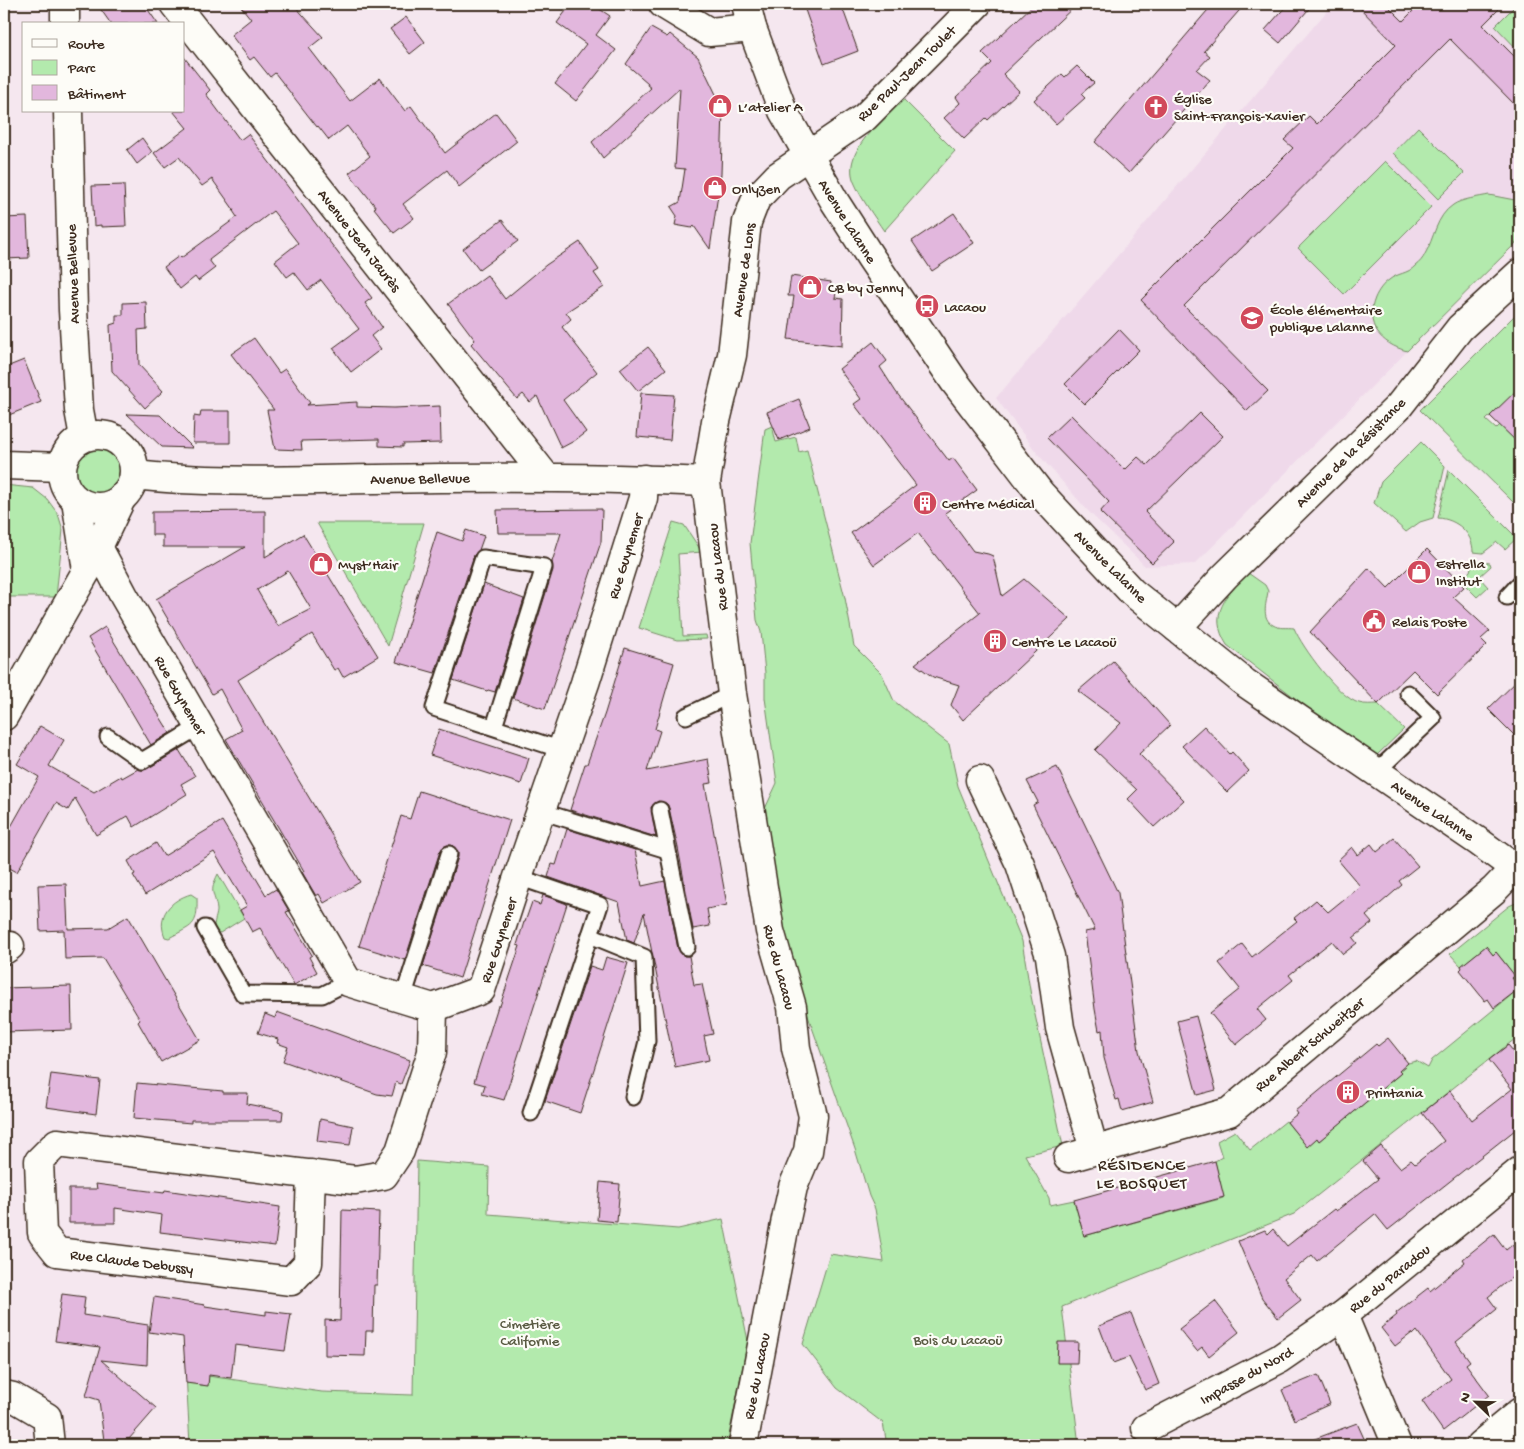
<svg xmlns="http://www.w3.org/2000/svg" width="1524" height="1449" font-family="'Gochi Hand',sans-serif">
<rect width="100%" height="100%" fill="#f5e7ef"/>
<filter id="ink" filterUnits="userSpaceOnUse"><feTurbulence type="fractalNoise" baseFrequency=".02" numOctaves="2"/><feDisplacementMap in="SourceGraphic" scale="10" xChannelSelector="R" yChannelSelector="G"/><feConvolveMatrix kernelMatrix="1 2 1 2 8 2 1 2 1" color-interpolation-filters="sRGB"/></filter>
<g filter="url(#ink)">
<polygon fill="#efd9ea" points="1333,4 1520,4 1520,238 1195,564 1145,566 1088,511 1037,453 996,398"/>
<g fill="#b3eaad" stroke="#778a66">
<polygon points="1517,4 1520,4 1520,52 1495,26"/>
<path d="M903,99L955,151L884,231C874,216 862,200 855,184C839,152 884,119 903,99Z"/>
<polygon points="1418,127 1464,173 1438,199 1393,153"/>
<polygon points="1385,161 1431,207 1344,294 1298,248"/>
<path d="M1489,195L1520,201V239L1407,351C1381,344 1364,325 1375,298C1378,291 1383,284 1389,280C1397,273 1408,274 1415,266C1419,263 1423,259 1425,254C1434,239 1436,216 1453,205C1461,199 1480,197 1489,195Z"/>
<polygon points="1520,310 1520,392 1509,404 1506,401 1486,420 1496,429 1500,425 1520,445 1520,497 1514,503 1420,410"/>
<polygon points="772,426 776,442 796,437 799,452 807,450 845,598 854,646 882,674 894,701 949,744 958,786 1022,941 1031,996 1063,1146 1025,1155 1049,1198 1050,1205 1074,1200 1084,1236 1223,1198 1215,1161 1222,1157 1217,1141 1235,1131 1250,1150 1286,1121 1307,1146 1317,1138 1319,1141 1400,1074 1399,1071 1408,1063 1416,1061 1428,1068 1432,1060 1520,988 1512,978 1515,976 1496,952 1493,955 1486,946 1461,966 1450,954 1509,906 1518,902 1520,904 1520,1035 1294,1214 1062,1307 1079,1445 887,1445 883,1423 837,1388 803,1344 830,1254 884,1262 875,1209 869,1196 855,1149 795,979 775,899 763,813 777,783 765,698 765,673 761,632 757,620 750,543 765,429"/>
<polygon points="1421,442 1445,466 1433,518 1420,522 1406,532 1374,503 1381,482"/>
<circle cx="99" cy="473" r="25"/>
<path d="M1449,470L1517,538L1505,549L1497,542L1483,553L1473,552C1473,533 1456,519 1438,518Z"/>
<polygon points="4,485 33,488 47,499 58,514 63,530 56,597 4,597"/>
<polygon points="673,522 684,525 702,552 678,554 683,636 706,635 707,639 677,640 639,628"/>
<polygon points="317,523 424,523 388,646"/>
<polygon points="1473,561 1490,563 1491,566 1479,577 1488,587 1477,597 1461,581 1470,571"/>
<path d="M1248,573L1265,585L1268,591C1267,601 1260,618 1273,625C1279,629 1287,627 1294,628C1302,647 1339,698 1359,703C1365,705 1372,704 1378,704L1404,729L1376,756L1367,754L1227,645C1207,614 1227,595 1248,573Z"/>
<path d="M218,874L244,918L220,933C209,928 217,919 217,910C215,892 208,894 218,874Z"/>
<path d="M191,894L197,898C198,928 192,925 169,938L165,937C156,915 171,900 191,894Z"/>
<polygon points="417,1161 489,1167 488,1214 678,1229 723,1219 748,1341 727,1445 190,1445 186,1373 322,1392 413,1395"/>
</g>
<g fill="#e2b7dd" stroke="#3b2a1e" fill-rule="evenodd">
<polygon points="97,4 144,4 158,24 111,24"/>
<polygon points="239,4 293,4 323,37 309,48 350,101 380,78 405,111 411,106 445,153 496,113 517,141 459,187 447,170 403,204 414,218 394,233 374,208 376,207 349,173 370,156 347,126 329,140 318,126 317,127 275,73 270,77 254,57 250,60 231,35 251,19"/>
<polygon points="571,4 592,4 610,16 596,35 616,50 576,101 555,84 586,44 557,23"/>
<polygon points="803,4 841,4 858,51 824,64"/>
<polygon points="1034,4 1077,4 1003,74 1019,91 988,120 986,118 964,139 944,118 960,103 956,97 992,63 982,53"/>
<polygon points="1213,4 1245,4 1204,51 1210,56 1197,70 1210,80 1129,173 1095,142"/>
<polygon points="1288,4 1313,4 1280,43 1265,30"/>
<polygon points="1356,4 1386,4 1403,21 1420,4 1504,4 1483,25 1520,62 1520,110 1450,39 1184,306 1268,391 1247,411 1141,300 1293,148 1284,140 1309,116 1317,124 1396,45"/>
<polygon points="406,17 425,42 410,54 390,29"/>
<polygon points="651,28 667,37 670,34 698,57 723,109 721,174 710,249 694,226 692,228 675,225 677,216 671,207 680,202 685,169 675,168 680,88 603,158 592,142 651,88 647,85 648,83 626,64"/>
<polygon points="184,57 210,90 206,94 240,140 248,134 372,298 365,303 382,327 371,336 381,349 351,372 333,348 359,329 321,280 308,290 294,272 287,277 275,261 298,243 273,211 209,260 215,268 198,281 195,277 180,289 164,267 179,256 181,258 237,217 233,211 234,210 212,179 202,186 179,157 165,167 154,153 187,128 173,111 184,111"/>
<polygon points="1077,66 1094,83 1081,94 1085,98 1056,124 1034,100 1062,74 1065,77"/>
<polygon points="142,138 152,152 137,164 127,150"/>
<polygon points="124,185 126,226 101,227 101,225 94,226 92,186"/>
<polygon points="954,213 974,243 932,271 912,241"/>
<polygon points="27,217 29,258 4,259 4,218"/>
<polygon points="502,220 518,241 479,270 463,249"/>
<polygon points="580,242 599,270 594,273 604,287 566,312 571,319 562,327 597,372 563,400 586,432 574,441 561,448 537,396 530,402 523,394 517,399 471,344 475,340 448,304 487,275 505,299 546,265"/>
<polygon points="791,276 831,282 830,292 836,292 835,298 843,299 842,346 788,339 794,296 788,296"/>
<polygon points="146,302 147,329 138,330 139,365 163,391 145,408 112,371 110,325 116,323 116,315 123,315 123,303"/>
<polygon points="1119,329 1139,350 1085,404 1065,384"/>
<polygon points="254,338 279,373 285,369 310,403 307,405 357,402 357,407 394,408 440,406 441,443 403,444 403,447 379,446 379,439 301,441 302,450 275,449 267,410 274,410 231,354"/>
<polygon points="873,342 887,361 880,367 896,392 949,461 953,458 977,490 945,513 973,551 988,554 993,556 1002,596 1024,579 1070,619 963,720 951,705 959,685 933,677 915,664 980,613 918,533 874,565 851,533 916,485 854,404 861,399 839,369"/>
<polygon points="648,347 666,369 638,391 620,369"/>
<polygon points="24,360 41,402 4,417 4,368"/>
<polygon points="1520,387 1520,445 1490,416"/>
<polygon points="641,393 674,395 670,440 637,437"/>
<polygon points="799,399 810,427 779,440 767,412"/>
<polygon points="201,411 230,411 230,443 193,443 194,416 200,417"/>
<polygon points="1200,413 1223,436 1145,512 1174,542 1152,563 1100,512 1109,502 1047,438 1071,415 1125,470 1138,457 1147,465"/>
<polygon points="127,414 160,415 193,448 162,447"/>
<polygon points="602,509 601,542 545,709 513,698 553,570 552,562 561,533 498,533 497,510"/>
<path d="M265,511V557L303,534L378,656L343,677L338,668L334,670L312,634L238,680L360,882L324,903L319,894L316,896L302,872L304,871L226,739L242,730L220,689L212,694L156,599L245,547H163V535H152V512ZM288,571L311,609L278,626L257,590Z"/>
<polygon points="466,530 484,536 479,550 474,555 435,673 396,662 437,532 462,541"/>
<polygon points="1427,549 1464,587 1453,597 1490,631 1481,639 1487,645 1437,694 1413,670 1378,704 1310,632 1369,568 1388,588"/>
<polygon points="484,584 524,599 495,692 488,690 487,691 453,680"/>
<polygon points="105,627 170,733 151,745 88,638"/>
<polygon points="625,648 674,663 655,729 660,731 647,771 708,759 712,783 705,784 727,905 707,909 710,926 693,929 678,848 669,808 667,804 658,801 651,807 656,837 570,810 585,764 587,764 605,713"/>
<polygon points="1113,661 1170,725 1139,754 1184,800 1154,827 1128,799 1137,790 1095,750 1121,723 1078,691"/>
<polygon points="1520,678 1520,741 1488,709"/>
<polygon points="40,726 64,740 49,766 94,792 121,776 122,778 138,769 142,770 147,769 179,750 195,776 181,784 187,794 134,827 128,816 96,835 75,798 68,810 56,803 17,872 4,865 4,839 39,777 17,764"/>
<polygon points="1204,726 1230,754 1232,752 1249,771 1227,792 1182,746"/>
<polygon points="439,729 529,758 521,784 430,755"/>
<polygon points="1057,767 1118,893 1139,1051 1153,1102 1122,1111 1119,1099 1116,1100 1104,1058 1102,1030 1099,1031 1095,1009 1085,932 1095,930 1033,805 1038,802 1027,781"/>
<polygon points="419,791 510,820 460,978 423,966 458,857 458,852 452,845 447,845 440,851 405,960 359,946 401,816 410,819"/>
<polygon points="222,821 266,895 276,889 289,911 286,912 312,955 309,957 317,972 294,985 260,928 252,932 240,910 247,906 214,852 145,895 133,875 135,874 128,861 156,843 164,856"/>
<polygon points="567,829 635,850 642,886 665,881 678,949 684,956 689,956 694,985 702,984 713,1034 704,1036 709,1060 675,1067 644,913 634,943 627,940 619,902 548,877 552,864 556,865"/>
<polygon points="1394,838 1418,866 1399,881 1402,885 1366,916 1372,923 1353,938 1357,943 1343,954 1332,941 1289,975 1293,980 1257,1009 1266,1020 1236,1045 1210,1013 1240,989 1219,963 1242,944 1252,957 1297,921 1294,918 1316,900 1328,912 1360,886 1338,860 1352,847 1358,855 1371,844 1377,852"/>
<polygon points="66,884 68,929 108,928 128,916 200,1040 161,1062 138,1022 140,1020 103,958 65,959 64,930 40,931 38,885"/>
<polygon points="543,895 567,904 504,1100 482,1094 485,1085 474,1082 498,1006 500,1006 520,946 517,945 524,922 525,922 532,902 540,905"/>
<polygon points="1486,946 1493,955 1496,952 1515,976 1512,978 1520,988 1494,1008 1488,999 1485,1001 1460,970 1462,968 1461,966"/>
<polygon points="606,957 628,963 580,1113 545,1101 590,966 602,970"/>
<polygon points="71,986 72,1030 4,1032 4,988"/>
<polygon points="277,1012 410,1060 401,1084 396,1082 392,1096 377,1094 283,1061 288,1047 277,1043 278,1039 258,1033 265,1014 275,1018"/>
<polygon points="1196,1016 1216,1090 1197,1095 1177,1021"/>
<polygon points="1388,1038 1408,1063 1399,1071 1401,1073 1319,1141 1317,1138 1307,1147 1287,1122 1297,1114 1295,1111 1376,1044 1378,1046"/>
<polygon points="1508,1045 1520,1059 1520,1126 1388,1230 1375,1214 1317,1261 1312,1255 1284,1278 1301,1300 1278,1318 1262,1298 1238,1241 1265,1230 1268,1234 1273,1229 1287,1246 1334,1209 1336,1211 1378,1179 1363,1161 1381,1146 1400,1168 1411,1160 1415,1164 1444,1141 1422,1113 1450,1091 1472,1120 1512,1089 1489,1060"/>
<polygon points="51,1074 100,1080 96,1114 46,1107"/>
<polygon points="137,1083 223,1091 223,1093 248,1093 247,1104 283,1111 282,1120 191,1120 191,1123 134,1118"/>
<polygon points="320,1119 353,1126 350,1145 317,1141"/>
<polygon points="1215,1161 1224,1197 1084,1236 1074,1200"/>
<polygon points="600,1182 620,1184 617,1222 597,1220"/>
<polygon points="96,1184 164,1193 165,1190 280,1207 275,1246 160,1232 162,1215 115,1208 115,1223 69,1223 69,1189 97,1189"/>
<polygon points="342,1210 379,1212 377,1285 374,1285 373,1331 366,1331 365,1356 325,1355 325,1320 340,1321"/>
<polygon points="1494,1234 1506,1250 1512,1245 1520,1255 1520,1271 1488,1297 1497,1309 1456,1342 1470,1361 1466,1364 1489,1395 1443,1431 1422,1401 1451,1379 1417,1331 1413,1335 1412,1333 1395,1346 1381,1328 1397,1315 1396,1313 1428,1288 1430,1291 1465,1262 1463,1259"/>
<polygon points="62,1294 85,1297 83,1315 148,1325 147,1365 101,1360 156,1408 129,1439 104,1441 99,1400 86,1396 100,1347 55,1341"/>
<polygon points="154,1297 205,1305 205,1306 266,1315 266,1311 291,1314 285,1351 235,1345 231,1378 209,1375 208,1386 186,1383 183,1337 149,1332"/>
<polygon points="1215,1301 1239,1332 1209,1356 1202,1347 1197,1351 1179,1329"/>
<polygon points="1131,1313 1159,1384 1145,1390 1129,1357 1113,1363 1099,1326"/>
<polygon points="1058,1342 1078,1342 1077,1363 1057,1363"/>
<polygon points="1318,1375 1330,1404 1295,1420 1282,1390"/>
<polygon points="1357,1423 1367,1445 1304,1445 1304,1443"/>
</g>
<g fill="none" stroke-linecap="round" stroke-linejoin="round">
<g stroke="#3b2a1e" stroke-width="19">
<g id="lane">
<polyline points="1507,597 1520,583"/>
<polyline points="686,716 732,694"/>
<polyline points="494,727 544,567 483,558 434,708 562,750"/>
<polyline points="108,737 142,761 200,726"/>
<polyline points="1376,772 1433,718 1408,693"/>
<polyline points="660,810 687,947"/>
<polyline points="540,811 667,850"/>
<polyline points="518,877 600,905 531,1113"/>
<polyline points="205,928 243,994 322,995 348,982"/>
<polyline points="590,935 644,957 647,1041 633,1097"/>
<polyline points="403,998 449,854"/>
</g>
</g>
<g stroke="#3b2a1e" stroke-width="31">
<g id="street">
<polyline points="65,4 65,24"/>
<polyline points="174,4 546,477"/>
<polyline points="663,4 709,32 752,28"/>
<polyline points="746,4 752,28 783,111 835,202 871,258 954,381 1040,493 1132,592 1244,682 1479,842 1520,872"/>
<polyline points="68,111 73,310 79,410 84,437"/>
<circle cx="98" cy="471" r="36"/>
<polyline points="4,465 61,467"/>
<path d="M134,475C214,484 296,480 376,479C487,477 596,477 706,482"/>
<polyline points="76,500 87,570"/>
<polyline points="98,547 124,596 348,982 433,1008 481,990 518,877 585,683 643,498 644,479"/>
<polyline points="1177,628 1225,576 1399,406 1460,328 1520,273"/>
<polyline points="4,716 87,570 122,497"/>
<polyline points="980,780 1020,864 1050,956 1060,1028 1094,1150"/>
<polyline points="4,950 10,946"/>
<polyline points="1068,1158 1229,1112 1494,890 1520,863"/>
<polyline points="311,1174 308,1263 291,1281 57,1252 42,1233 39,1161 57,1143 355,1180 384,1175 400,1151 432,1052 433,1008"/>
<polyline points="4,1395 13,1397 47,1417 50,1445"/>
<polyline points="1146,1428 1279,1359 1343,1315"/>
<polyline points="743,1445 786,1219 793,1187 808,1151 813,1116 796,1048 792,1007 770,931 732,694 706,482 716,421 732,355 747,222 756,199 778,176 865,117 977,4"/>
<polyline points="1397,1445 1343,1315 1520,1171"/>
<polyline points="1480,1445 1520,1412"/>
</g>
</g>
<use href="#lane" stroke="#fdfcf7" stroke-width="15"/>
<use href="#street" stroke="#fdfcf7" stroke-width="28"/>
</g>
</g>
<defs>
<g id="shop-disc" transform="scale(1.25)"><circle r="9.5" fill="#d1495b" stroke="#fdfcf7"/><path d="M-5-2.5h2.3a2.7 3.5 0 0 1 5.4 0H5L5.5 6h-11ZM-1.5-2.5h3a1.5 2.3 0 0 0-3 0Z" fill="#fff"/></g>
<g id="church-disc" transform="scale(1.25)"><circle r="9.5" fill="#d1495b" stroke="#fdfcf7"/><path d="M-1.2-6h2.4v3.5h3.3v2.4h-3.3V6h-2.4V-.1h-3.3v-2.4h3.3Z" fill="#fff"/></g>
<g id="bus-disc" transform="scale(1.25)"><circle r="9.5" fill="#d1495b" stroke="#fdfcf7"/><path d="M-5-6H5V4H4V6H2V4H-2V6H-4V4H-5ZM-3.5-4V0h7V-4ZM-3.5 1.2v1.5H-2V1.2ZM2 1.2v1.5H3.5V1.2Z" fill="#fff"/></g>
<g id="school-disc" transform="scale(1.25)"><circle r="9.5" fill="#d1495b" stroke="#fdfcf7"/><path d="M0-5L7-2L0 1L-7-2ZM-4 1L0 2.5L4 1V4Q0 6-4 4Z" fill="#fff"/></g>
<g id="building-disc" transform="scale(1.25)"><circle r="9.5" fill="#d1495b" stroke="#fdfcf7"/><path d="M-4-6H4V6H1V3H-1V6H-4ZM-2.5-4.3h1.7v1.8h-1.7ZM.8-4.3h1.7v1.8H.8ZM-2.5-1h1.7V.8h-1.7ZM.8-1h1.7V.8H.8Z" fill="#fff"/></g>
<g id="civic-disc" transform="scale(1.25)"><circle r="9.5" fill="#d1495b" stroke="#fdfcf7"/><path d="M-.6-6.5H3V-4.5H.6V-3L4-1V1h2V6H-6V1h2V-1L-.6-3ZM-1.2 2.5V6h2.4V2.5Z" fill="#fff"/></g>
</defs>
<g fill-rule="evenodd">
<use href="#shop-disc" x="720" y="106"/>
<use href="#church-disc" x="1156" y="107"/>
<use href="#shop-disc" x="715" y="188"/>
<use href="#shop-disc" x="810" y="287"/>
<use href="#bus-disc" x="927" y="306"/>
<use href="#school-disc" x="1252" y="318"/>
<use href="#building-disc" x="925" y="503"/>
<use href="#shop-disc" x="321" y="564"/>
<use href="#shop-disc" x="1419" y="572"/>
<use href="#civic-disc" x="1374" y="621"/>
<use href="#building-disc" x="995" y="641"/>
<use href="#building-disc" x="1348" y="1092"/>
</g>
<g text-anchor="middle" stroke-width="4.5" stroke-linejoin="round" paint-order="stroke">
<g font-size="15" fill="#3b2a1e" stroke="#fdfcf7">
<text transform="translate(906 73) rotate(-44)" y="5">Rue Paul-Jean Toulet</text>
<text transform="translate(848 221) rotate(58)" y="5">Avenue Lalanne</text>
<text transform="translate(360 240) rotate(52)" y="5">Avenue Jean Jaurès</text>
<text transform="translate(743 270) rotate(-82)" y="5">Avenue de Lons</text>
<text transform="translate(72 274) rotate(-92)" y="5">Avenue Bellevue</text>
<text transform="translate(1350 452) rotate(-45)" y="5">Avenue de la Résistance</text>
<text transform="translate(420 478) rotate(-1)" y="5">Avenue Bellevue</text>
<text transform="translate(625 556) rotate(-73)" y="5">Rue Guynemer</text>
<text transform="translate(1111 566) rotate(45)" y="5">Avenue Lalanne</text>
<text transform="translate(717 567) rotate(-97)" y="5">Rue du Lacaou</text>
<text transform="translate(181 695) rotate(60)" y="5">Rue Guynemer</text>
<text transform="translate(1433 810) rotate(34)" y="5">Avenue Lalanne</text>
<text transform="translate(498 940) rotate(-72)" y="5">Rue Guynemer</text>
<text transform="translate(780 967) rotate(75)" y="5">Rue du Lacaou</text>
<text transform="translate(1309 1044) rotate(-40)" y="5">Rue Albert Schweitzer</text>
<text transform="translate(132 1261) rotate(7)" y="5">Rue Claude Debussy</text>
<text transform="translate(1389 1278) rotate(-39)" y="5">Rue du Paradou</text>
<text transform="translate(1246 1375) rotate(-29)" y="5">Impasse du Nord</text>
<text transform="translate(756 1376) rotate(-79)" y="5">Rue du Lacaou</text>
</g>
<g font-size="15" fill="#3b2a1e" stroke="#fdfcf7" text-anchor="start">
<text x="1174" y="103">Église<tspan x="1174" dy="17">Saint-François-Xavier</tspan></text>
<text x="738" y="111">L’atelier A</text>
<text x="732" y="193">Onlyzen</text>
<text x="828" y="292">CB by Jenny</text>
<text x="944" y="311">Lacaou</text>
<text x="1270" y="314">École élémentaire<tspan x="1270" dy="17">publique Lalanne</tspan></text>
<text x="942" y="508">Centre Médical</text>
<text x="1436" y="568">Estrella<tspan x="1436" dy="17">Institut</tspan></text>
<text x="338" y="569">Myst’Hair</text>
<text x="1392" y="626">Relais Poste</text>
<text x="1012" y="646">Centre Le Lacaoü</text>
<text x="1366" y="1097">Printania</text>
</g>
<g font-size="15" fill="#595a42" stroke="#fdfcf7">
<text x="530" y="1328">Cimetière<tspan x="530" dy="17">Californie</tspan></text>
<text x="958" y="1344">Bois du Lacaoü</text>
</g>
<g font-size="16" letter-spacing="1" fill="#3b2a1e" stroke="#fdfcf7">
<text x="1142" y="1170">RÉSIDENCE<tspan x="1142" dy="18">LE BOSQUET</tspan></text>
</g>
</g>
<rect width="1524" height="1449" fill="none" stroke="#fdfcf7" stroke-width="20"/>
<rect x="10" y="10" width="1504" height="1429" fill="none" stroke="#3b2a1e" stroke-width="2" filter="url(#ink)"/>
<rect x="22" y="22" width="162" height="90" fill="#fdfcf7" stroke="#afa8a0"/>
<rect x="32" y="39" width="25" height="8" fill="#fdfcf7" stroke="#afa8a0"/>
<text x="68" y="48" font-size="15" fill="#3b2a1e">Route</text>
<rect x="32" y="60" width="25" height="15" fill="#b3eaad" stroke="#afa8a0"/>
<text x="68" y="72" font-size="15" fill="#3b2a1e">Parc</text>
<rect x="32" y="85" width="25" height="15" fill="#e2b7dd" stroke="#afa8a0"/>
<text x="68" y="98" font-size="15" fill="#3b2a1e">Bâtiment</text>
<g transform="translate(1476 1402) rotate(293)" stroke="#fdfcf7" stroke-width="4" paint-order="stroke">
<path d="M0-4L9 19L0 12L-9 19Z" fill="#3b2a1e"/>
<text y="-8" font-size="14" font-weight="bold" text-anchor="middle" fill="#3b2a1e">N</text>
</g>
</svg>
